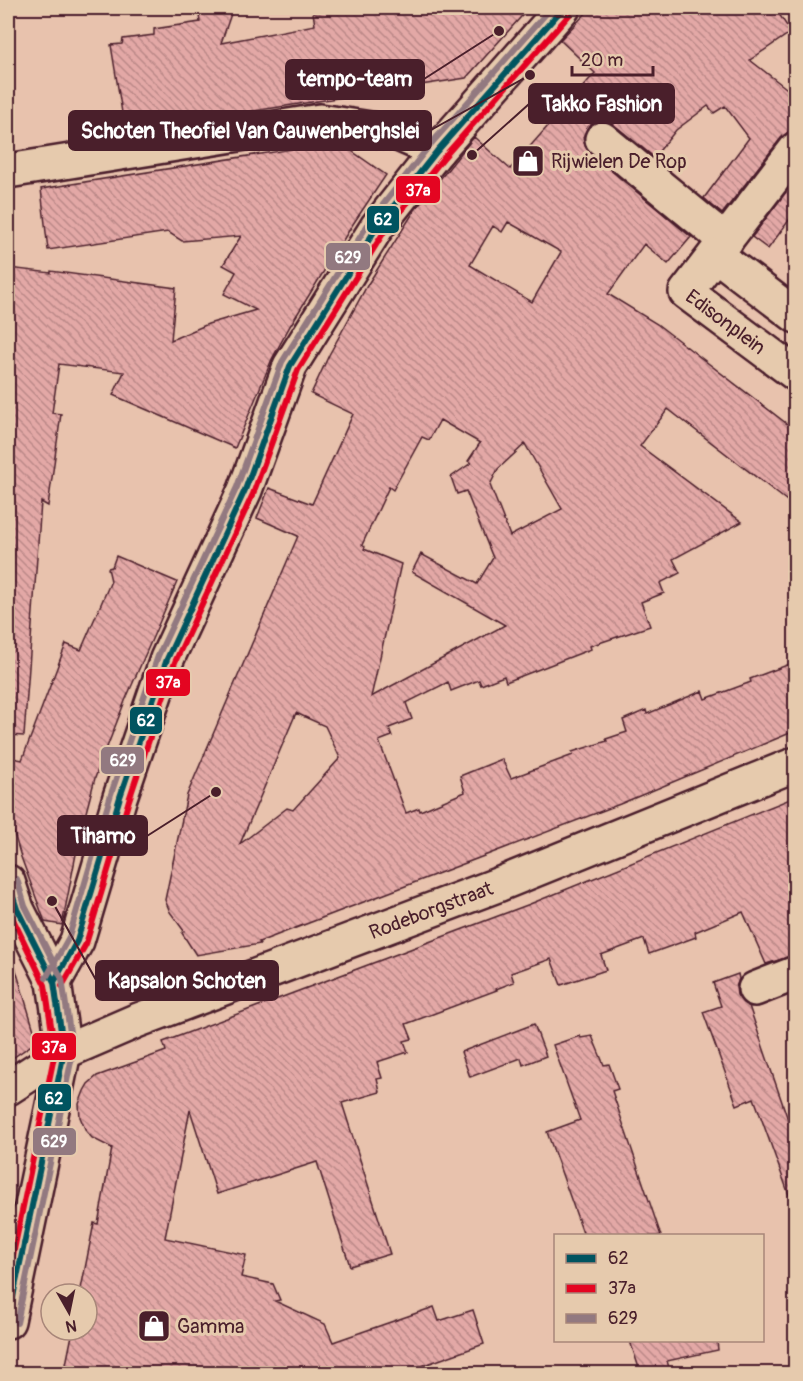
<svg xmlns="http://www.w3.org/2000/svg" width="803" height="1381" font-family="Pangolin,sans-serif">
<defs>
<pattern id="building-back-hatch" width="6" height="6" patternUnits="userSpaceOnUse" patternTransform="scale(1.5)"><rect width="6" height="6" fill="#e3a8a6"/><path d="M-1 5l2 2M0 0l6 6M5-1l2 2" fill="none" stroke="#ba8887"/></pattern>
</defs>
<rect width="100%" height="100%" fill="#e8c2ad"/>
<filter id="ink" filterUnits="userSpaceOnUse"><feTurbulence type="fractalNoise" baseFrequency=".0167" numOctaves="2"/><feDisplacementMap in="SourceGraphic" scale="12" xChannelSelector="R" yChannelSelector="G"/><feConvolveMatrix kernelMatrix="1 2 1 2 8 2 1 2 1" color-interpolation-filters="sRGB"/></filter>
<g filter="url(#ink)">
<g fill="url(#building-back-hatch)" stroke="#4a1f2b" stroke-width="1.5" fill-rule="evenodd">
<polygon points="198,8 233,8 221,43 315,25 313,13 336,10 335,8 529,8 466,78 125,131 111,45 122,44 123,39 154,35 154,29 200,22"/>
<path d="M591,8H775L791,32L750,60L795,95V131L788,132L781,138L722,214L704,198L749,138L725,106L714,113L708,106L676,130L656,155L671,168L670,170L614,125L606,121H596L588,127L583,137L585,146L590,153L691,237L668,264L644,244L608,294L657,324L795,430V507L668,409L640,446L742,522L673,559L680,573L660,583L664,593L641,602L650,626L590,646L591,649L506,682L504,676L481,685L479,680L451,691L448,682L406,703L412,719L389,728L392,736L379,741L406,813L419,808L420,811L465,792L460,776L502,759L511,778L573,755L572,752L607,741L606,739L627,732L623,720L646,710L647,714L702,691L705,699L751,682L750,679L795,662V731L620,804L259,942L260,944L196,955L182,933L184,931L170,912L165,900L187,795L298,536L257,518L269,488L312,504L353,414L311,394L329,355L368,284L415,210L474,137L510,169L595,73L560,40ZM508,222L561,252L532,302L470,265L493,226L502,232ZM440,420L480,443L468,461L471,463L451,477L457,494L466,491L493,558L477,584L421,554L412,572L505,625L371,697L401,564L364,549L365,547L362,545L389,487L393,490L422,437L429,440ZM525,444L562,509L510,536L490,485L498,469ZM296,713L325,726L340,758L293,810L287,808L240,844Z"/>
<polygon points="336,142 340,143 386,175 353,224 290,326 272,359 235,448 113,395 124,372 59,364 52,413 61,414 48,506 41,502 24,736 8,735 9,268 51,273 51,271 176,288 171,340 208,324 256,310 224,294 236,272 223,265 241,236 182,241 168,232 48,250 41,189"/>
<polygon points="795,180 795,212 768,249 752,237"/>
<polygon points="116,556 177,582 125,701 95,778 79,839 62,925 45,922 21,857 8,813 8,757 22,760 66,644 81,650 111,581 108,568 112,567"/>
<polygon points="795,797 795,955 766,964 743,912 695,932 696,937 649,954 644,939 601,955 606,970 561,985 551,959 511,973 514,982 496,989 497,990 406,1024 412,1039 404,1041 408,1052 377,1062 382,1078 377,1079 380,1092 342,1103 390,1254 350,1266 317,1162 217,1194 190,1110 165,1238 246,1255 241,1277 273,1284 280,1300 275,1301 325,1324 333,1342 434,1307 439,1321 473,1310 484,1344 399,1374 64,1374 73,1330 87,1330 87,1294 80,1294 94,1223 98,1224 112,1148 92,1138 86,1131 80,1117 79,1104 84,1091 88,1084 97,1076 166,1051 163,1042 530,904"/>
<polygon points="13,960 36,1037 33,1044 8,1061 8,961"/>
<polygon points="738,974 739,979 736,987 737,995 743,1003 749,1006 795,1140 795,1205 793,1206 754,1098 737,1105 703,1012 721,1006 713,983"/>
<polygon points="534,1024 546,1056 523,1065 521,1058 470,1077 461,1052"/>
<polygon points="580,1036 581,1038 592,1036 604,1065 609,1064 618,1089 612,1091 661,1236 584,1236 547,1132 580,1120 553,1045"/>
<polygon points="630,1341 717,1341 718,1350 667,1361 671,1374 641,1374"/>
</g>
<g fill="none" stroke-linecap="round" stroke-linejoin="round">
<g stroke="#4a1f2b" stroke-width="38">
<g id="minor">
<polyline points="602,139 726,241"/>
<path id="s1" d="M796,149L686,292L796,374"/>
<polyline points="8,171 320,121 396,133 437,151"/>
<polyline points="716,255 796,316"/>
<polyline points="8,882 17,909 54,982 64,1052 8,1321"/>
<polyline points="54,982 77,941 120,797 167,659 245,490 290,366 377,227 437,151 563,8"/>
<polyline points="755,989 796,973"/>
<path id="s2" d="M8,1088L64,1052L136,1021L500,884L796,764"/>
</g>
</g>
<use href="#minor" stroke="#e6caad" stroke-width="33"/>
<g stroke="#e6caad" stroke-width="10">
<g id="bus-1">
<polyline points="8,882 17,909 54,982 64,1052 8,1321"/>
<polyline points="54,982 77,941 120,797 167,659 245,490 290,366 377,227 437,151 563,8"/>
</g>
</g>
<g stroke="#e6caad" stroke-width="10">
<g id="bus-2">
<polyline points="8,909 45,985 55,1052 8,1279"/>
<polyline points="62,986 86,944 129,800 175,662 253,494 298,370 384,232 444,157 570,14"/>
</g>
</g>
<g stroke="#e6caad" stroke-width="10">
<g id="bus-3">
<polyline points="17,879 25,906 62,979 73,1052 17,1323"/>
<polyline points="46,978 69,937 111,794 158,656 237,487 282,362 370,221 430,145 551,8"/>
</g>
</g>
<use href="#bus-1" stroke="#005460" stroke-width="6"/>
<use href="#bus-2" stroke="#e40521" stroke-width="6"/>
<use href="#bus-3" stroke="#927980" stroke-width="6"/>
</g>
</g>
<defs>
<g id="shop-square" transform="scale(1.725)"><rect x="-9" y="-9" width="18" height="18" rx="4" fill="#4a1f2b" stroke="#e6caad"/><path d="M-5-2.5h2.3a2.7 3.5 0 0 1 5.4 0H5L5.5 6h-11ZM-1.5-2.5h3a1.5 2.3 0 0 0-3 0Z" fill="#fff"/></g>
</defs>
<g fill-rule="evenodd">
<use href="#shop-square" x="528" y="161"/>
<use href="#shop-square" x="154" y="1326"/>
</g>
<g text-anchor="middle" stroke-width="6" stroke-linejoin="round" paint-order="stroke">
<g font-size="20" fill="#4a1f2b" stroke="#e6caad" text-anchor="start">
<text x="551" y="168">Rijwielen De Rop</text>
<text x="177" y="1333">Gamma</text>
</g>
<g font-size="20" fill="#4a1f2b" stroke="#e6caad">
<text dy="7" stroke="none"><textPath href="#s1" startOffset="230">Edisonplein</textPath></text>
<text dy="7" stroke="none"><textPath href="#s2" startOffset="460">Rodeborgstraat</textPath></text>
</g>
</g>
<path fill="none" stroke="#4a1f2b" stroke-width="2" d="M499 31L424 79M472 155L529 104M530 75L431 130M216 792L147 836M52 901L96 980"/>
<g fill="#4a1f2b" stroke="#e6caad" stroke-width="2">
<circle cx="499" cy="31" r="6"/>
<circle cx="472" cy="155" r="6"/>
<circle cx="530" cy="75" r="6"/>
<circle cx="216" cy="792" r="6"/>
<circle cx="52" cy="901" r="6"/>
</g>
<g fill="#4a1f2b" stroke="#4a1f2b" stroke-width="2">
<rect x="286" y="60" width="138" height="39" rx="6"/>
<rect x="529" y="84" width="145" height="39" rx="6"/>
<rect x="69" y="111" width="362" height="39" rx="6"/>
<rect x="58" y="816" width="89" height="39" rx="6"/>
<rect x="96" y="961" width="182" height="39" rx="6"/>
</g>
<g font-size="21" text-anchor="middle" font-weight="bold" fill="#fff">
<text x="355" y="86">tempo-team</text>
<text x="602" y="111">Takko Fashion</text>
<text x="250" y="138">Schoten Theofiel Van Cauwenberghslei</text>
<text x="103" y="843">Tihamo</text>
<text x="187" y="988">Kapsalon Schoten</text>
</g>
<g stroke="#e6caad" stroke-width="2">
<rect x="395" y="175" width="46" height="29" rx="6" fill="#e40521"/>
<rect x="366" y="205" width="34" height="29" rx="6" fill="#005460"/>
<rect x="325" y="242" width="46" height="29" rx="6" fill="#927980"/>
<rect x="145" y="668" width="46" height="29" rx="6" fill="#e40521"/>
<rect x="129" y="706" width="34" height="29" rx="6" fill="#005460"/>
<rect x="100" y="746" width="45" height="29" rx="6" fill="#927980"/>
<rect x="31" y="1032" width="46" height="29" rx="6" fill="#e40521"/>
<rect x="37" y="1083" width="35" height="29" rx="6" fill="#005460"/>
<rect x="32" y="1127" width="45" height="29" rx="6" fill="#927980"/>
</g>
<g font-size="16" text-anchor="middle" font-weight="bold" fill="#fff">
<text x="418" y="196">37a</text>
<text x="383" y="225">62</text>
<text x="348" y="263">629</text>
<text x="168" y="688">37a</text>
<text x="146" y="726">62</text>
<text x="123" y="766">629</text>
<text x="54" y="1053">37a</text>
<text x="54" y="1104">62</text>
<text x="54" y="1147">629</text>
</g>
<rect width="803" height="1381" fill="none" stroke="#e6caad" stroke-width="30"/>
<rect x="15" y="15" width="773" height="1351" fill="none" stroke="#4a1f2b" stroke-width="2" filter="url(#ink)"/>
<rect x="554" y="1234" width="210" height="108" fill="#e6caad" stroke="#a88679" stroke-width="1.5"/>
<rect x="566" y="1254" width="30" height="9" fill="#005460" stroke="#a88679" stroke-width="1.5"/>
<text x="608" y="1264" font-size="18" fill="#4a1f2b">62</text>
<rect x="566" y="1284" width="30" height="9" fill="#e40521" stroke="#a88679" stroke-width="1.5"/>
<text x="608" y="1294" font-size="18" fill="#4a1f2b">37a</text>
<rect x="566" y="1314" width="30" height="9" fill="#927980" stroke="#a88679" stroke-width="1.5"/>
<text x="608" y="1324" font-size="18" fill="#4a1f2b">629</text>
<g transform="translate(69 1312) rotate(171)"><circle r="28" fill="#e6caad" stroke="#a88679" stroke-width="1.5"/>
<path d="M0-4.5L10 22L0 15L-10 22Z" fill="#4a1f2b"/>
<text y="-9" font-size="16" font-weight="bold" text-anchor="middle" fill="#4a1f2b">N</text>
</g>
<path d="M572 66v9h81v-9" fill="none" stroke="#4a1f2b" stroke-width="3"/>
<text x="581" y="66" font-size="18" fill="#4a1f2b" stroke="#e6caad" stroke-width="4.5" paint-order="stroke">20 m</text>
</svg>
